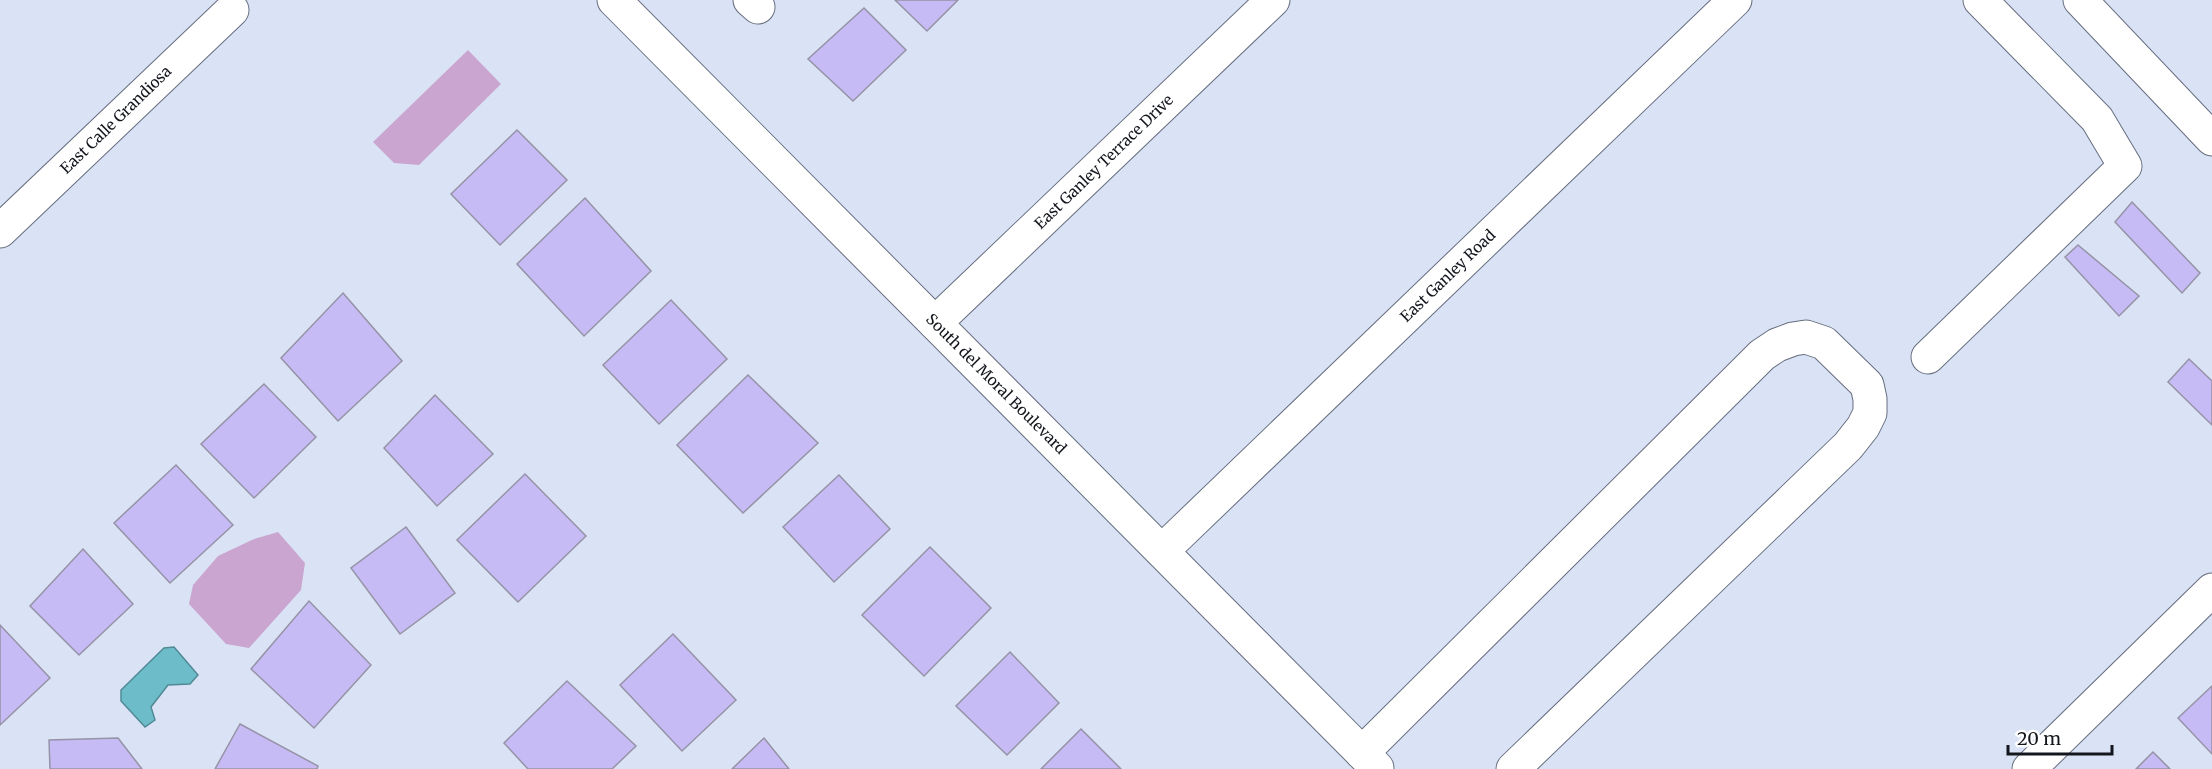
<svg xmlns="http://www.w3.org/2000/svg" width="2212" height="769" font-family="Merriweather,serif">
<rect width="100%" height="100%" fill="#dae3f6"/>
<g fill="#caa5cf">
<polygon points="468,50 501,84 419,165 394,163 373,142"/>
<polygon points="278,532 305,563 301,590 249,648 226,644 189,604 193,585 218,556 254,539"/>
</g>
<polygon fill="#6cbcc9" stroke="#518a95" stroke-width="1.5" points="174,647 198,675 190,684 168,685 151,707 155,720 145,727 121,701 121,690 164,648"/>
<g fill="#c7bbf5" stroke="#9693a6" stroke-width="1.5">
<polygon points="895,0 958,0 927,31"/>
<polygon points="864,8 906,50 853,101 808,59"/>
<polygon points="517,130 567,180 500,245 451,194"/>
<polygon points="585,198 651,271 584,336 517,264"/>
<polygon points="2132,202 2200,273 2182,293 2115,222"/>
<polygon points="2078,245 2139,296 2119,316 2065,257"/>
<polygon points="343,293 402,361 338,421 281,358"/>
<polygon points="671,300 727,359 659,424 603,365"/>
<polygon points="2189,359 2212,381 2212,425 2168,382"/>
<polygon points="748,375 818,443 743,513 677,445"/>
<polygon points="264,384 316,437 254,498 201,444"/>
<polygon points="435,395 493,454 437,506 384,448"/>
<polygon points="176,465 233,525 170,583 114,523"/>
<polygon points="525,474 586,536 518,602 457,540"/>
<polygon points="839,475 890,529 834,582 783,527"/>
<polygon points="406,527 455,593 400,634 351,568"/>
<polygon points="930,547 991,608 924,676 862,615"/>
<polygon points="83,549 133,604 79,655 30,606"/>
<polygon points="309,601 371,665 314,728 251,669"/>
<polygon points="0,625 50,678 0,725"/>
<polygon points="673,634 736,700 682,751 620,685"/>
<polygon points="1010,652 1059,703 1007,755 956,706"/>
<polygon points="567,681 636,746 612,769 528,769 504,743"/>
<polygon points="2212,686 2212,754 2178,718"/>
<polygon points="240,724 318,766 317,769 215,769"/>
<polygon points="1081,729 1121,769 1041,769"/>
<polygon points="118,738 142,769 50,769 49,740"/>
<polygon points="764,738 789,769 732,769"/>
<polygon points="2153,752 2170,769 2136,769"/>
</g>
<g fill="none" stroke-linecap="round" stroke-linejoin="round">
<g stroke="#666d7e" stroke-width="35">
<g id="minor">
<polyline points="614,0 1377,768"/>
<polyline points="750,0 758,7"/>
<polyline points="2080,0 2212,139"/>
<polyline points="0,231 232,10"/>
<polyline points="935,323 1273,0"/>
<polyline points="1928,357 2125,166 2097,119 1980,0"/>
<polyline points="1162,551 1735,0"/>
<polyline points="1362,753 1762,355 1777,345 1793,339 1806,337 1824,343 1867,385 1870,399 1870,413 1863,427 1848,446 1513,769"/>
<polyline points="2029,769 2212,590"/>
</g>
</g>
<use href="#minor" stroke="#fff" stroke-width="33"/>
</g>
<g text-anchor="middle" stroke-width="6" stroke-linejoin="round" paint-order="stroke">
<g font-size="15" fill="#13161d" stroke="#fff">
<text transform="translate(116 120) rotate(-44)" y="5">East Calle Grandiosa</text>
<text transform="translate(1104 162) rotate(-44)" y="5">East Ganley Terrace Drive</text>
<text transform="translate(1448 276) rotate(-44)" y="5">East Ganley Road</text>
<text transform="translate(996 384) rotate(45)" y="5">South del Moral Boulevard</text>
</g>
</g>
<path d="M2008 745v9h104v-9" fill="none" stroke="#13161d" stroke-width="3"/>
<text x="2017" y="745" font-size="18" fill="#13161d" stroke="#ffffff" stroke-width="4.5" paint-order="stroke">20 m</text>
</svg>
